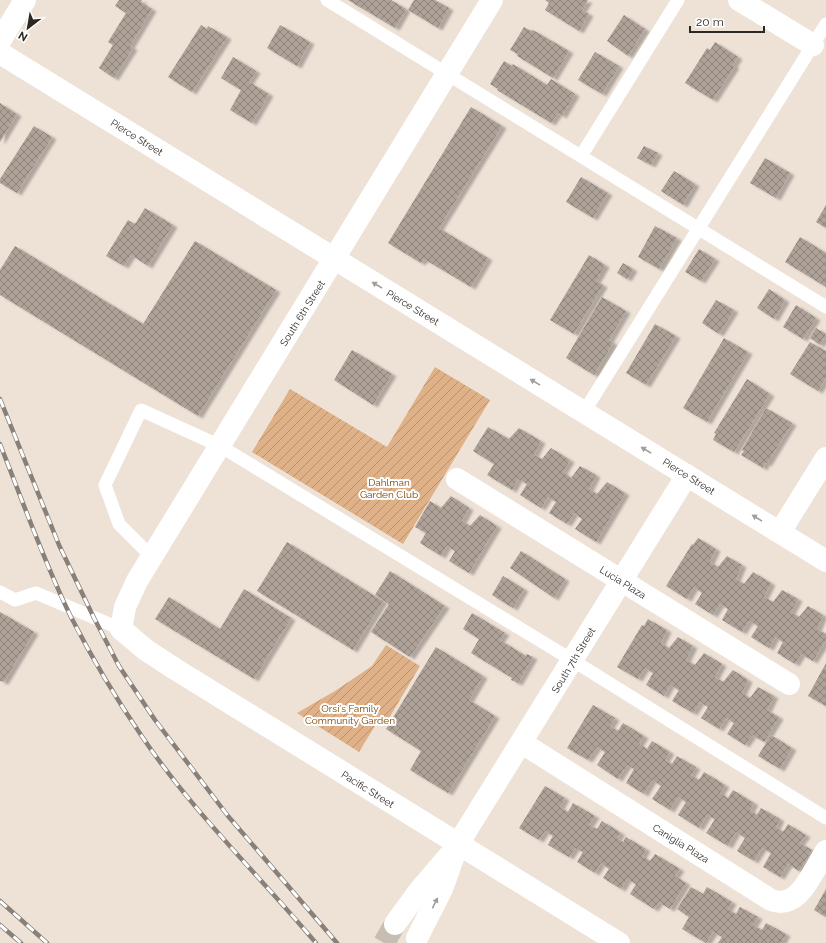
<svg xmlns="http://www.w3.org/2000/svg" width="826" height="943" font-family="Raleway,sans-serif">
<defs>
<pattern id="garden-furrows" width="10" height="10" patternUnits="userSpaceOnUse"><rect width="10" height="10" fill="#deb188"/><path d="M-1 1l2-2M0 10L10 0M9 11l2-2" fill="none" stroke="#b4906f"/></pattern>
<pattern id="building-cross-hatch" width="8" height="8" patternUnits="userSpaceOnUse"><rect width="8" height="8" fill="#aea298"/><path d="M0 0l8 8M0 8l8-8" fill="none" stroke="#8e847c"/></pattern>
<filter id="shadow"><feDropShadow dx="4.5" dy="2.5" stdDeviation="1" flood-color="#0004"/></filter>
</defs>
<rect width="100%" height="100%" fill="#eee2d7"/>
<g fill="url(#garden-furrows)">
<polygon points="435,367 490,400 403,544 252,452 290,389 387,447"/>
<polygon points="386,645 420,666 385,725 378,721 359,752 297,713 335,691 372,666"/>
</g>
<g fill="url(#building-cross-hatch)" filter="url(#shadow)">
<polygon points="119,0 142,0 141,2 152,9 130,46 133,48 114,78 99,68 113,45 108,42 126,13 115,6"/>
<polygon points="348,0 391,0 406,9 395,28"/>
<polygon points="414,0 435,0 449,8 438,28 408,10"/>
<polygon points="545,0 588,0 582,10 589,14 579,31 545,10 549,3"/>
<polygon points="624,15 645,29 628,56 607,41"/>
<polygon points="201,25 207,29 208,26 227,37 192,92 168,77"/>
<polygon points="280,25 310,42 297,66 267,48"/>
<polygon points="524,27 531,31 533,30 569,51 553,78 517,56 518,54 510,50"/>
<polygon points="715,42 738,57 733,65 735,66 713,100 685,83 707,48 710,50"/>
<polygon points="595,52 619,66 602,94 578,80"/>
<polygon points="233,57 256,71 249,82 269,94 252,123 230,110 241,90 221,78"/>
<polygon points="504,61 512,66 513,64 547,85 551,79 575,94 562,116 558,113 551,123 497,90 498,89 490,84"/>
<polygon points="0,103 17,114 0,142"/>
<polygon points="471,107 502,126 439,228 488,258 471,287 424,259 421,263 388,243"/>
<polygon points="34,126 52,137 17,193 0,183 0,179"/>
<polygon points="644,146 658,153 651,165 637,158"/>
<polygon points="765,158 790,173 776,198 750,183"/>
<polygon points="674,171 695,184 683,205 661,191"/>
<polygon points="581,177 608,193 593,218 566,202"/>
<polygon points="826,205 826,228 816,222"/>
<polygon points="145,208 173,225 148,266 131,255 124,266 106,256 128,220 135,224"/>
<polygon points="655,226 677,238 659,269 638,257"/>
<polygon points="800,237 826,253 826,287 785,262"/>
<polygon points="195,241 276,290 198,416 0,295 0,270 15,246 143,324"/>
<polygon points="699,249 715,259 701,281 685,272"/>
<polygon points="589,255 605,265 596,281 603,285 574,334 550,320"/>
<polygon points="623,263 633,269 627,279 617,273"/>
<polygon points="769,289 785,300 774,319 757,308"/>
<polygon points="602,297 626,311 609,340 613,343 594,375 566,358"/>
<polygon points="716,300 734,310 719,334 702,323"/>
<polygon points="796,305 816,318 803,339 783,327"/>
<polygon points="655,324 676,336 646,385 626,373"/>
<polygon points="816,328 826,334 820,345 810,338"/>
<polygon points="724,338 748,352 707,422 683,408"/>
<polygon points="810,342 826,351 826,378 818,391 790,374"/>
<polygon points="352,350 392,374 373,405 334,380"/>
<polygon points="747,379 770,394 734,452 713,440 716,434 714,433"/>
<polygon points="766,408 792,423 767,464 765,463 763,468 741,455 744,451 742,450"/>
<polygon points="488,427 509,439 519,428 541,441 534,455 542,459 551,448 570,460 563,472 571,478 580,466 596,475 589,489 597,494 607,482 625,493 596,542 575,529 582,519 574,513 567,524 549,513 556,502 548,497 541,508 520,495 527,484 518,479 512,490 487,475 494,464 473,451"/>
<polygon points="451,496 469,508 462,521 470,526 480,515 497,526 469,573 449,561 455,551 447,546 441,556 420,543 426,533 415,527 430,501 441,508"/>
<polygon points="698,538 716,549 710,562 718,567 727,556 742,565 736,579 744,584 753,572 771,583 764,597 773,602 782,590 798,599 791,612 799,617 808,606 823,615 817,629 826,634 826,640 813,661 801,654 795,664 777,653 783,642 775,637 769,648 751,637 758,626 749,621 742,632 722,620 728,609 720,604 713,615 695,604 702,593 694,587 687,599 666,586 692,544 693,545"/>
<polygon points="287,542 383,601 353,650 257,591"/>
<polygon points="521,551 565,579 554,598 510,568"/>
<polygon points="390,571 445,606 410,657 371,632 389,604 375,595"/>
<polygon points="503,576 524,589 513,608 492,595"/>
<polygon points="244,589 291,618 254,679 155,619 169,597 220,629"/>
<polygon points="0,612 34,632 4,682 0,681"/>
<polygon points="472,613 505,633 500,640 526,656 527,654 533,657 518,683 511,680 512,678 471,653 479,639 463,629"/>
<polygon points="648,619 667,630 661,643 669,648 678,637 693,646 686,660 695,665 704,653 722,664 715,677 723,682 733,670 748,680 742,693 750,698 758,687 774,696 767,710 779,717 764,742 752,735 745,745 727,734 734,723 726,718 719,729 701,718 708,707 700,702 693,713 672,701 679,690 670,685 664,696 646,685 653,673 645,668 638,679 617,667 642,625 644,626"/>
<polygon points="436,647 483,676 469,700 495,716 448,793 410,770 421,751 386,729"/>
<polygon points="826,663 826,706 808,696"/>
<polygon points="593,705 615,718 610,726 618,731 623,723 644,736 639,744 647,749 652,741 670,752 665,760 672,764 677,756 696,767 691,775 699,780 704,772 725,785 720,793 728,798 733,790 754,803 750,810 757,815 761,808 780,819 776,827 783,832 788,824 806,835 800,843 812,850 799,871 788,864 780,877 763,867 771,853 762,848 754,861 737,851 745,838 736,832 728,846 706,833 715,819 707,815 699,828 678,815 686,802 678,797 670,810 652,799 661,786 652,780 644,794 626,783 634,769 627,765 618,779 597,765 605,752 597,747 588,760 567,748"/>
<polygon points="771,735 792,748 780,769 758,756"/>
<polygon points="545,786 565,798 560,807 568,812 573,803 595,816 589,825 597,829 602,821 621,833 617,838 623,842 626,837 646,849 642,856 650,861 655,854 680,869 675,876 686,883 670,909 659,902 654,909 630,894 636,884 627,879 621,889 603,878 609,869 601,863 595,873 577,862 583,852 575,848 569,857 548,845 553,836 545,831 539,840 519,828"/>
<polygon points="691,887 703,894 707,887 732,902 728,909 736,914 740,907 758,917 753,925 762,930 766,923 786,934 781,943 718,943 722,937 713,932 706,943 682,929 689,917 677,909"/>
<polygon points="826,889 826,917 814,910"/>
</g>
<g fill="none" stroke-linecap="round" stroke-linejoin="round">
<polyline stroke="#c7bdb3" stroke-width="22" stroke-dasharray="22 11" stroke-linecap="butt" points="384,943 395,924"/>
<g stroke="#fff" stroke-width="13">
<polyline points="327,0 826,307"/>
<polyline points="581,156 678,0"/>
<polyline points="584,412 826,24"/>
<polyline points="152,557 119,524 105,485 141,410 220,446 572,660 826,818"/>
<polyline points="0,592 15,600 36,593 121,629"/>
</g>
<g stroke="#fff" stroke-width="22">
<polyline points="739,0 813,45"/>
<polyline points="0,41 25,0"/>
<polyline points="0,53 826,561"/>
<polyline points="457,479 789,684"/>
<polyline points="780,532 826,458"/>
<path d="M522,743L771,900C800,911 812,871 826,851"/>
<polyline points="458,844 687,475"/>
</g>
<g stroke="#fff" stroke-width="22">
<polyline points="492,0 137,581 125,607 121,629 146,650 175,669 619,943"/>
<polyline points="395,924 419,891 449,856"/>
<polyline points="417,938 442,889 458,844"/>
</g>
<g stroke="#888079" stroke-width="4.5">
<g id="rail">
<polyline points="0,399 59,545 94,618 119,666 155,720 228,816 337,943"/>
<path d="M0,444C23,502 44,562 71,617C92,658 115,697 141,735C191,810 258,874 316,943"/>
<polyline points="0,901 47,943"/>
<polyline points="0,925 21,943"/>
</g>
</g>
<use href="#rail" stroke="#fff" stroke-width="3" stroke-dasharray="9" stroke-linecap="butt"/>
</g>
<defs><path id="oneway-solid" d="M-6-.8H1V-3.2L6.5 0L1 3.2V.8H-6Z"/></defs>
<g fill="#a09e9c">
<use href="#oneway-solid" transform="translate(377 285) rotate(-149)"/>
<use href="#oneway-solid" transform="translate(535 382) rotate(-149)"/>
<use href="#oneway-solid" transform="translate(646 450) rotate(-149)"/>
<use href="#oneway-solid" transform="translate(757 518) rotate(-148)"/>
<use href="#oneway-solid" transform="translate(435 903) rotate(-64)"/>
</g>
<g text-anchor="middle" stroke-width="4" stroke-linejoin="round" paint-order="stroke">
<g font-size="10" fill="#2b2723" stroke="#fff">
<text transform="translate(137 137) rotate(32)" y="4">Pierce Street</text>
<text transform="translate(413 307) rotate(31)" y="4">Pierce Street</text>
<text transform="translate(302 313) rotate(-58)" y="4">South 6th Street</text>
<text transform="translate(689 476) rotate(32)" y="4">Pierce Street</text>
<text transform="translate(623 582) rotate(32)" y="4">Lucia Plaza</text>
<text transform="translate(573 660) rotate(-59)" y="4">South 7th Street</text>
<text transform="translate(368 789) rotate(32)" y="4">Pacific Street</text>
<text transform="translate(681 843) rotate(32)" y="4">Caniglia Plaza</text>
</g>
<g font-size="10" fill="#794500" stroke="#fff">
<text x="389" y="486">Dahlman<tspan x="389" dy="12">Garden Club</tspan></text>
<text x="350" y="712">Orsi's Family<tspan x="350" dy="12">Community Garden</tspan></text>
</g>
</g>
<g transform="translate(28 28) rotate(211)" stroke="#ffffff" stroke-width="3" paint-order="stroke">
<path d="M0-3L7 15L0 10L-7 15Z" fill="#2b2723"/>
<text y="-6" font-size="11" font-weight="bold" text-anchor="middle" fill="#2b2723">N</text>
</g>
<path d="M690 26v6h74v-6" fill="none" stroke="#2b2723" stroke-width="2"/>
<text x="696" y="26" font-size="12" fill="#2b2723" stroke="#ffffff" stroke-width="3" paint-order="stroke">20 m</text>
</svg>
